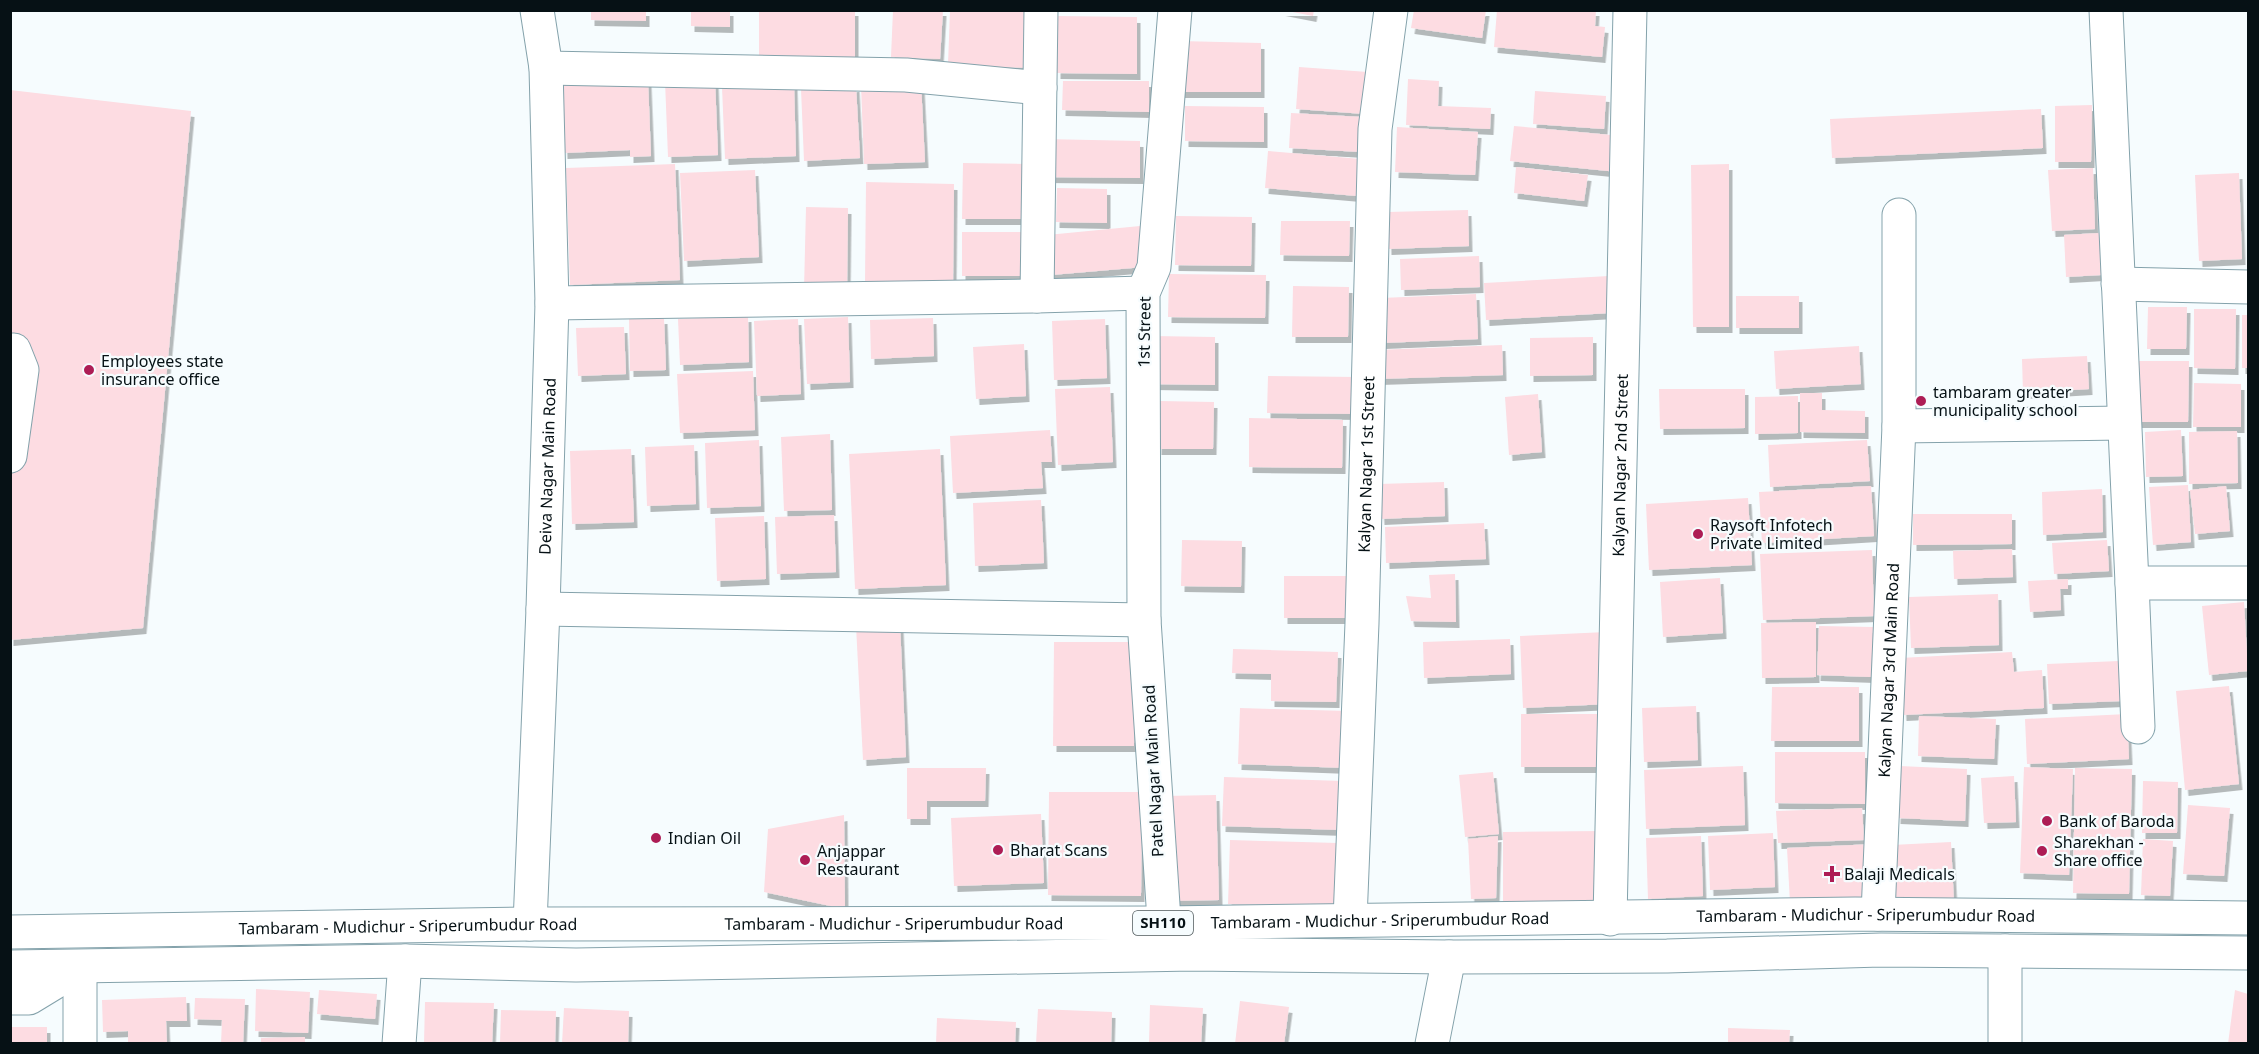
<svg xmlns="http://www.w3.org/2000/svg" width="2259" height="1054" font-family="'Noto Sans',sans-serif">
<defs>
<filter id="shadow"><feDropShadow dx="3.5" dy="6" stdDeviation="0" flood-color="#0004"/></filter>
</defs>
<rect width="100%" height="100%" fill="#f6fcfe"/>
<g fill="#fddce2" filter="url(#shadow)">
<polygon points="591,10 646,10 646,21 591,20"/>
<polygon points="691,10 730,10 730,27 691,26"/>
<polygon points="759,10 855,10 855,63 759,64"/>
<polygon points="893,10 943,10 940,59 891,57"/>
<polygon points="950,10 1033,10 1031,68 948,65"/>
<polygon points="1282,10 1314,10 1313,16"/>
<polygon points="1414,10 1486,10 1482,38 1411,28"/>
<polygon points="1497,10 1596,10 1595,26 1605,27 1602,57 1494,47"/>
<polygon points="1058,16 1137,17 1137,74 1057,73"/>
<polygon points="1180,41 1261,43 1261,92 1180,92"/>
<polygon points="1299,67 1368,72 1365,114 1296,109"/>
<polygon points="715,79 718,155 668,157 665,81"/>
<polygon points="1408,79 1439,81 1438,106 1491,108 1490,129 1406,125"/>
<polygon points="648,80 651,156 630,157 630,150 564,153 561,83"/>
<polygon points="1063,81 1149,81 1149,112 1062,110"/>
<polygon points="921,83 925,162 864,164 861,86"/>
<polygon points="794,84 796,156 725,159 722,87"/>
<polygon points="856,86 860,158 804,161 801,89"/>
<polygon points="10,90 191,111 143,628 10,640"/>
<polygon points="1535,91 1606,96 1604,129 1533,124"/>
<polygon points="2092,105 2091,162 2055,162 2055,106"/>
<polygon points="1185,106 1264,107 1264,142 1185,141"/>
<polygon points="2041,109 2043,148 1832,158 1830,119"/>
<polygon points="1291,113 1363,117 1361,152 1289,148"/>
<polygon points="1514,126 1622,136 1618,172 1510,161"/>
<polygon points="1397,127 1478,132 1475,175 1395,172"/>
<polygon points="1043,139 1140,141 1140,178 1042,177"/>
<polygon points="1268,151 1361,159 1357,196 1265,188"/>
<polygon points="963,163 1033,164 1032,219 962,219"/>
<polygon points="675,164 680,280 570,285 566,168"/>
<polygon points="1729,164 1729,327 1693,327 1691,165"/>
<polygon points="1516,167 1588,175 1584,201 1514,193"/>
<polygon points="2093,168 2095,229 2052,231 2048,170"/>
<polygon points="755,170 759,257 684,261 680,173"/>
<polygon points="2239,173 2242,259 2199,261 2195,175"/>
<polygon points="866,182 954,184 953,284 865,283"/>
<polygon points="1057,188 1107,189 1107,223 1056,222"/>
<polygon points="806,207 848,208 847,290 804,290"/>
<polygon points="1468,210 1469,246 1388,249 1387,212"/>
<polygon points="1176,216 1252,217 1251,266 1175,265"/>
<polygon points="1281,221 1350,221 1349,256 1280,255"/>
<polygon points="1140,226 1144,267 1051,275 1047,235"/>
<rect x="962" y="232" width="59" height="44"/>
<polygon points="2099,233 2101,275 2066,277 2064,235"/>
<polygon points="1479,256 1480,287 1401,290 1400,259"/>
<polygon points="1169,274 1266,275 1265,318 1168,317"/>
<polygon points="1609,276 1611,313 1486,320 1484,283"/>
<polygon points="1293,286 1349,287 1348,337 1292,337"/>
<polygon points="1476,294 1478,339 1382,343 1381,298"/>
<rect x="1736" y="296" width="63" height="32"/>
<polygon points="2148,307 2187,307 2186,349 2147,349"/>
<polygon points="2194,309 2236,309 2235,369 2194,368"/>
<rect x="2242" y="315" width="6" height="53"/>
<polygon points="748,316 749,362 680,365 678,319"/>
<polygon points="848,317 850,382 807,384 804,319"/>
<polygon points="664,318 666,370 630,371 629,319"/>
<polygon points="933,318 934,356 871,359 870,320"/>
<polygon points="798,319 801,394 757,396 754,321"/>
<polygon points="1105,319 1107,378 1054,380 1052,321"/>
<polygon points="624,327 626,374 578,376 576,328"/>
<polygon points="1152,336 1215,337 1215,385 1150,384"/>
<polygon points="1593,337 1593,375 1530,376 1530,338"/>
<polygon points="1024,344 1026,396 976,399 973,347"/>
<polygon points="1502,345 1503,375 1377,379 1376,350"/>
<polygon points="1859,346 1861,384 1776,389 1774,351"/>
<polygon points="2087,356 2089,389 2023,393 2022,359"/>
<polygon points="2137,361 2189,361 2188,422 2136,422"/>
<polygon points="753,371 755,430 680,433 677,374"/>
<polygon points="1268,376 1359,377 1359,414 1267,413"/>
<polygon points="2194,383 2241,384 2241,427 2193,427"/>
<polygon points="1110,387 1113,462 1058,465 1055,389"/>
<polygon points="1659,389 1745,389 1745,428 1660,429"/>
<polygon points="1800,393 1822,393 1822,410 1865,411 1865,433 1800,432"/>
<polygon points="1538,394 1542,452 1509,455 1505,397"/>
<polygon points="1798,396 1798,433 1755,434 1755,397"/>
<polygon points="1159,401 1214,402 1213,449 1158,449"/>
<polygon points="1249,418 1343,420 1342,468 1249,467"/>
<polygon points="1050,430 1052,462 1041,462 1043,488 953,493 950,436"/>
<polygon points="2181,430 2183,476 2146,477 2145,432"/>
<polygon points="2237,431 2238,483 2189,484 2189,432"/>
<polygon points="830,434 832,510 784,511 781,437"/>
<polygon points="759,440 761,506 707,508 705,443"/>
<polygon points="1867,440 1870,481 1770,487 1768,445"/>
<polygon points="694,445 696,504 647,506 645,447"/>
<polygon points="631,449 634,522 572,524 570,451"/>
<polygon points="940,449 946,585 855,589 849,454"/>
<polygon points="1444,482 1445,516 1381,519 1379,484"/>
<polygon points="2188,485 2191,542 2153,545 2149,487"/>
<polygon points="1871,486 1874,536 1762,543 1759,492"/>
<polygon points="2226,486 2230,531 2195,534 2190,490"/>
<polygon points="2102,489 2103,532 2043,535 2042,492"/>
<polygon points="1748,498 1752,565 1649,570 1646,504"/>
<polygon points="1041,500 1044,563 975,566 973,503"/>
<polygon points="1913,514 2012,514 2012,544 1913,545"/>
<polygon points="834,515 836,572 777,574 775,517"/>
<polygon points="764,516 766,579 717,581 715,518"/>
<polygon points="1484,523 1486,559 1386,563 1385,527"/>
<polygon points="1182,540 1242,541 1241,587 1181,586"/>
<polygon points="2107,540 2109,571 2054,574 2052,543"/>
<polygon points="2012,549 2013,577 1954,579 1953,551"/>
<polygon points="1872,550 1874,616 1763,620 1760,554"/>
<polygon points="1455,574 1456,622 1411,621 1406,596 1431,598 1429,575"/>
<rect x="1284" y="576" width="65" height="42"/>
<polygon points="1720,578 1723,633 1663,637 1660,582"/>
<polygon points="2068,579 2068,589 2060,589 2061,610 2030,612 2028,581"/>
<polygon points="1998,594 1999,645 1911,648 1909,597"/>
<polygon points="2244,602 2248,671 2209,675 2202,606"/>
<polygon points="1816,622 1816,677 1762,678 1761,623"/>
<polygon points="900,624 906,757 863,760 856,626"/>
<polygon points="1819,626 1873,627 1871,677 1817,675"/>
<polygon points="1606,632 1609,704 1523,708 1520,636"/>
<polygon points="1510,639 1511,674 1424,678 1423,642"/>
<polygon points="1054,642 1135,642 1134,746 1053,746"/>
<polygon points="1233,649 1338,652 1336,702 1271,701 1271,674 1232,673"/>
<polygon points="2012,652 2014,672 2042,670 2044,708 1903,715 1900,658"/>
<polygon points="2119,661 2121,701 2049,704 2047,664"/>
<polygon points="2229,686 2239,784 2185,790 2176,691"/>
<polygon points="1772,687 1859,687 1859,741 1771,741"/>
<polygon points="1696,706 1698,760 1644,762 1642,708"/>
<polygon points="1240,708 1348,711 1346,768 1238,764"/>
<rect x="1521" y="714" width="76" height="53"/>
<polygon points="2127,714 2129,759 2027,764 2025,719"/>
<polygon points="1919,716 1996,719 1994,759 1918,756"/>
<polygon points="1775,752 1865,752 1865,804 1775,803"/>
<polygon points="1743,766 1745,825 1646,829 1644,770"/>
<polygon points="1899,766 1967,769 1965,821 1897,818"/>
<polygon points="2024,767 2073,769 2069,875 2020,873"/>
<polygon points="907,768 986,768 985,801 927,801 927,819 907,819"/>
<polygon points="2075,768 2132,769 2129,894 2073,893"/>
<polygon points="1493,772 1499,834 1465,837 1459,775"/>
<polygon points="2014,776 2016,822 1984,823 1981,778"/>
<polygon points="1224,777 1343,781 1341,830 1222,826"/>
<polygon points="2143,781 2178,782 2177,833 2142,833"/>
<polygon points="1049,792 1142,792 1141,896 1048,895"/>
<polygon points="1216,795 1219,900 1166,901 1164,796"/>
<polygon points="2188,805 2230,808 2224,876 2183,874"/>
<polygon points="1862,808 1864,840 1778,843 1776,811"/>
<polygon points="1041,814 1044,883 954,886 951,818"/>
<polygon points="844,815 845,909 764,892 768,829"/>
<polygon points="1603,831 1603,904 1503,904 1503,832"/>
<polygon points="1773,833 1775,887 1710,890 1708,836"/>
<polygon points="1498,836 1496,898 1471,899 1468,839"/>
<polygon points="1701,836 1703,896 1648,899 1646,838"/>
<polygon points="2143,839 2173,841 2170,896 2141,895"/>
<polygon points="1230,840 1338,843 1336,906 1228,904"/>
<polygon points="1951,842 1954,903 1894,905 1892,845"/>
<polygon points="1875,844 1877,899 1790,903 1787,848"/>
<polygon points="256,989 310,992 308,1033 255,1031"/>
<polygon points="319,990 377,994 375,1019 317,1014"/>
<polygon points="2235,990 2248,994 2248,1044 2228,1044"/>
<polygon points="186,997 187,1021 166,1021 167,1044 128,1044 128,1031 103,1032 102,1000"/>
<polygon points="195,998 245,999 243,1044 221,1044 222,1020 194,1019"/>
<polygon points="1240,1001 1289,1007 1284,1044 1235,1044"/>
<polygon points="425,1002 494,1003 492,1044 424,1044"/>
<polygon points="1150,1005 1203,1008 1201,1044 1149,1044"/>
<polygon points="564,1008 629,1011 628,1044 562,1044"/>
<polygon points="1038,1009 1112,1012 1111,1044 1036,1044"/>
<polygon points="501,1010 556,1011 555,1044 500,1044"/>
<polygon points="937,1018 1016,1022 1015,1044 936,1044"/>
<rect x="10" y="1027" width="37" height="17"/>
<polygon points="1728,1028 1790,1030 1789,1044 1728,1044"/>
<polygon points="305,1037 305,1044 261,1044 261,1038"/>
</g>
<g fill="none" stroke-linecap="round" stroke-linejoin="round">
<g stroke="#84a2ab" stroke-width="35">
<g id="minor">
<polyline points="1041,10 1037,296 1143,293"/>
<polyline points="2106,10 2132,583 2248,583"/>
<polyline points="546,68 906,75 1040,88"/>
<polyline points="2118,284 2248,287"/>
<polyline points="552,303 1037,296"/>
<polyline points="10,350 14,350 22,370 10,456"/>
<polyline points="1899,426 2124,423"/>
<polyline points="2132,583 2138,727"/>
<polyline points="543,609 1144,620"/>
<path id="s1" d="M1878,914L1899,426V215"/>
<path id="s2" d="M1610,919L1630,10"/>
<path id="s3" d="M1350,920L1362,623L1375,129L1391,10"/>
<path id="s4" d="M530,924L543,609L552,303L546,68L537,10"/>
<polyline points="1166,950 1144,620 1143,293 1154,267 1175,10"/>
<polyline points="80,967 80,1044"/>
<polyline points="10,998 29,998 80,967"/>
<polyline points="399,1044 405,961"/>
<polyline points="1432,1044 1449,957"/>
<polyline points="2005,1044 2005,951"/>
</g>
</g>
<g stroke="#84a2ab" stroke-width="35">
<g id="major">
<path id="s5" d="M10,932L530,924L1163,923L1855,914L2248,918"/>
<polyline points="10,967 405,961 576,965 1193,954 1449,957 1667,956 1881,950 2248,953"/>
</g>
</g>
<use href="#minor" stroke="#fff" stroke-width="33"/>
<use href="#major" stroke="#fff" stroke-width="33"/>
</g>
<g fill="#ad1d55" stroke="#f6fcfe" stroke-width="2">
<circle cx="89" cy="370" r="6"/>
<circle cx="1921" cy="401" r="6"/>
<circle cx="1698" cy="534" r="6"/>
<circle cx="2047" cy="821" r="6"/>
<circle cx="656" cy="838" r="6"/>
<circle cx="998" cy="850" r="6"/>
<circle cx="2042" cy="851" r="6"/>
<circle cx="805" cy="860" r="6"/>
<path d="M1829 865h6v6h6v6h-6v6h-6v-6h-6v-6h6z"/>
</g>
<g text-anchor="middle" stroke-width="4.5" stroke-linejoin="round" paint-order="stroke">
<rect fill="#f6fcfe" stroke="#4e585b" stroke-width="1.5" x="1133" y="911" width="60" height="24" rx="4.5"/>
<g font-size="15" font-weight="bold" fill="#061115">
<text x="1163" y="928">SH110</text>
</g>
<g font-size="16" fill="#061115" stroke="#f6fcfe">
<text transform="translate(1144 332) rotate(-89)" y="6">1st Street</text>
<text dy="6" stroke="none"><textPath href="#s3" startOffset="456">Kalyan Nagar 1st Street</textPath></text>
<text dy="6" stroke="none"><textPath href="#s2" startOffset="454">Kalyan Nagar 2nd Street</textPath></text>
<text dy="6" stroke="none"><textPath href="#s4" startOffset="458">Deiva Nagar Main Road</textPath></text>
<text dy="6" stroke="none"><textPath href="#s1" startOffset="244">Kalyan Nagar 3rd Main Road</textPath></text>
<text transform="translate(1153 771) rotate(-93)" y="6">Patel Nagar Main Road</text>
<text dy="6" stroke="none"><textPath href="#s5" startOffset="1856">Tambaram - Mudichur - Sriperumbudur Road</textPath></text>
<text dy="6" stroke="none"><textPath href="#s5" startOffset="1370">Tambaram - Mudichur - Sriperumbudur Road</textPath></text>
<text dy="6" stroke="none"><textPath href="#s5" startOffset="884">Tambaram - Mudichur - Sriperumbudur Road</textPath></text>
<text dy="6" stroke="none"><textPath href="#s5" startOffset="398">Tambaram - Mudichur - Sriperumbudur Road</textPath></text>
</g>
<g font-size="16" fill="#061115" stroke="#f6fcfe" text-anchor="start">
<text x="101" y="367">Employees state<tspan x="101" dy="18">insurance office</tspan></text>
<text x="1933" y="398">tambaram greater<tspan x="1933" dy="18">municipality school</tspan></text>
<text x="1710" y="531">Raysoft Infotech<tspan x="1710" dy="18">Private Limited</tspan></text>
<text x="2059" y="827">Bank of Baroda</text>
<text x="668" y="844">Indian Oil</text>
<text x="2054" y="848">Sharekhan -<tspan x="2054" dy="18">Share office</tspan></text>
<text x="1010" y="856">Bharat Scans</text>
<text x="817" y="857">Anjappar<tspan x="817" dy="18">Restaurant</tspan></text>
<text x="1844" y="880">Balaji Medicals</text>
</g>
</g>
<rect width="2259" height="1054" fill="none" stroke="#061115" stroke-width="24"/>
</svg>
